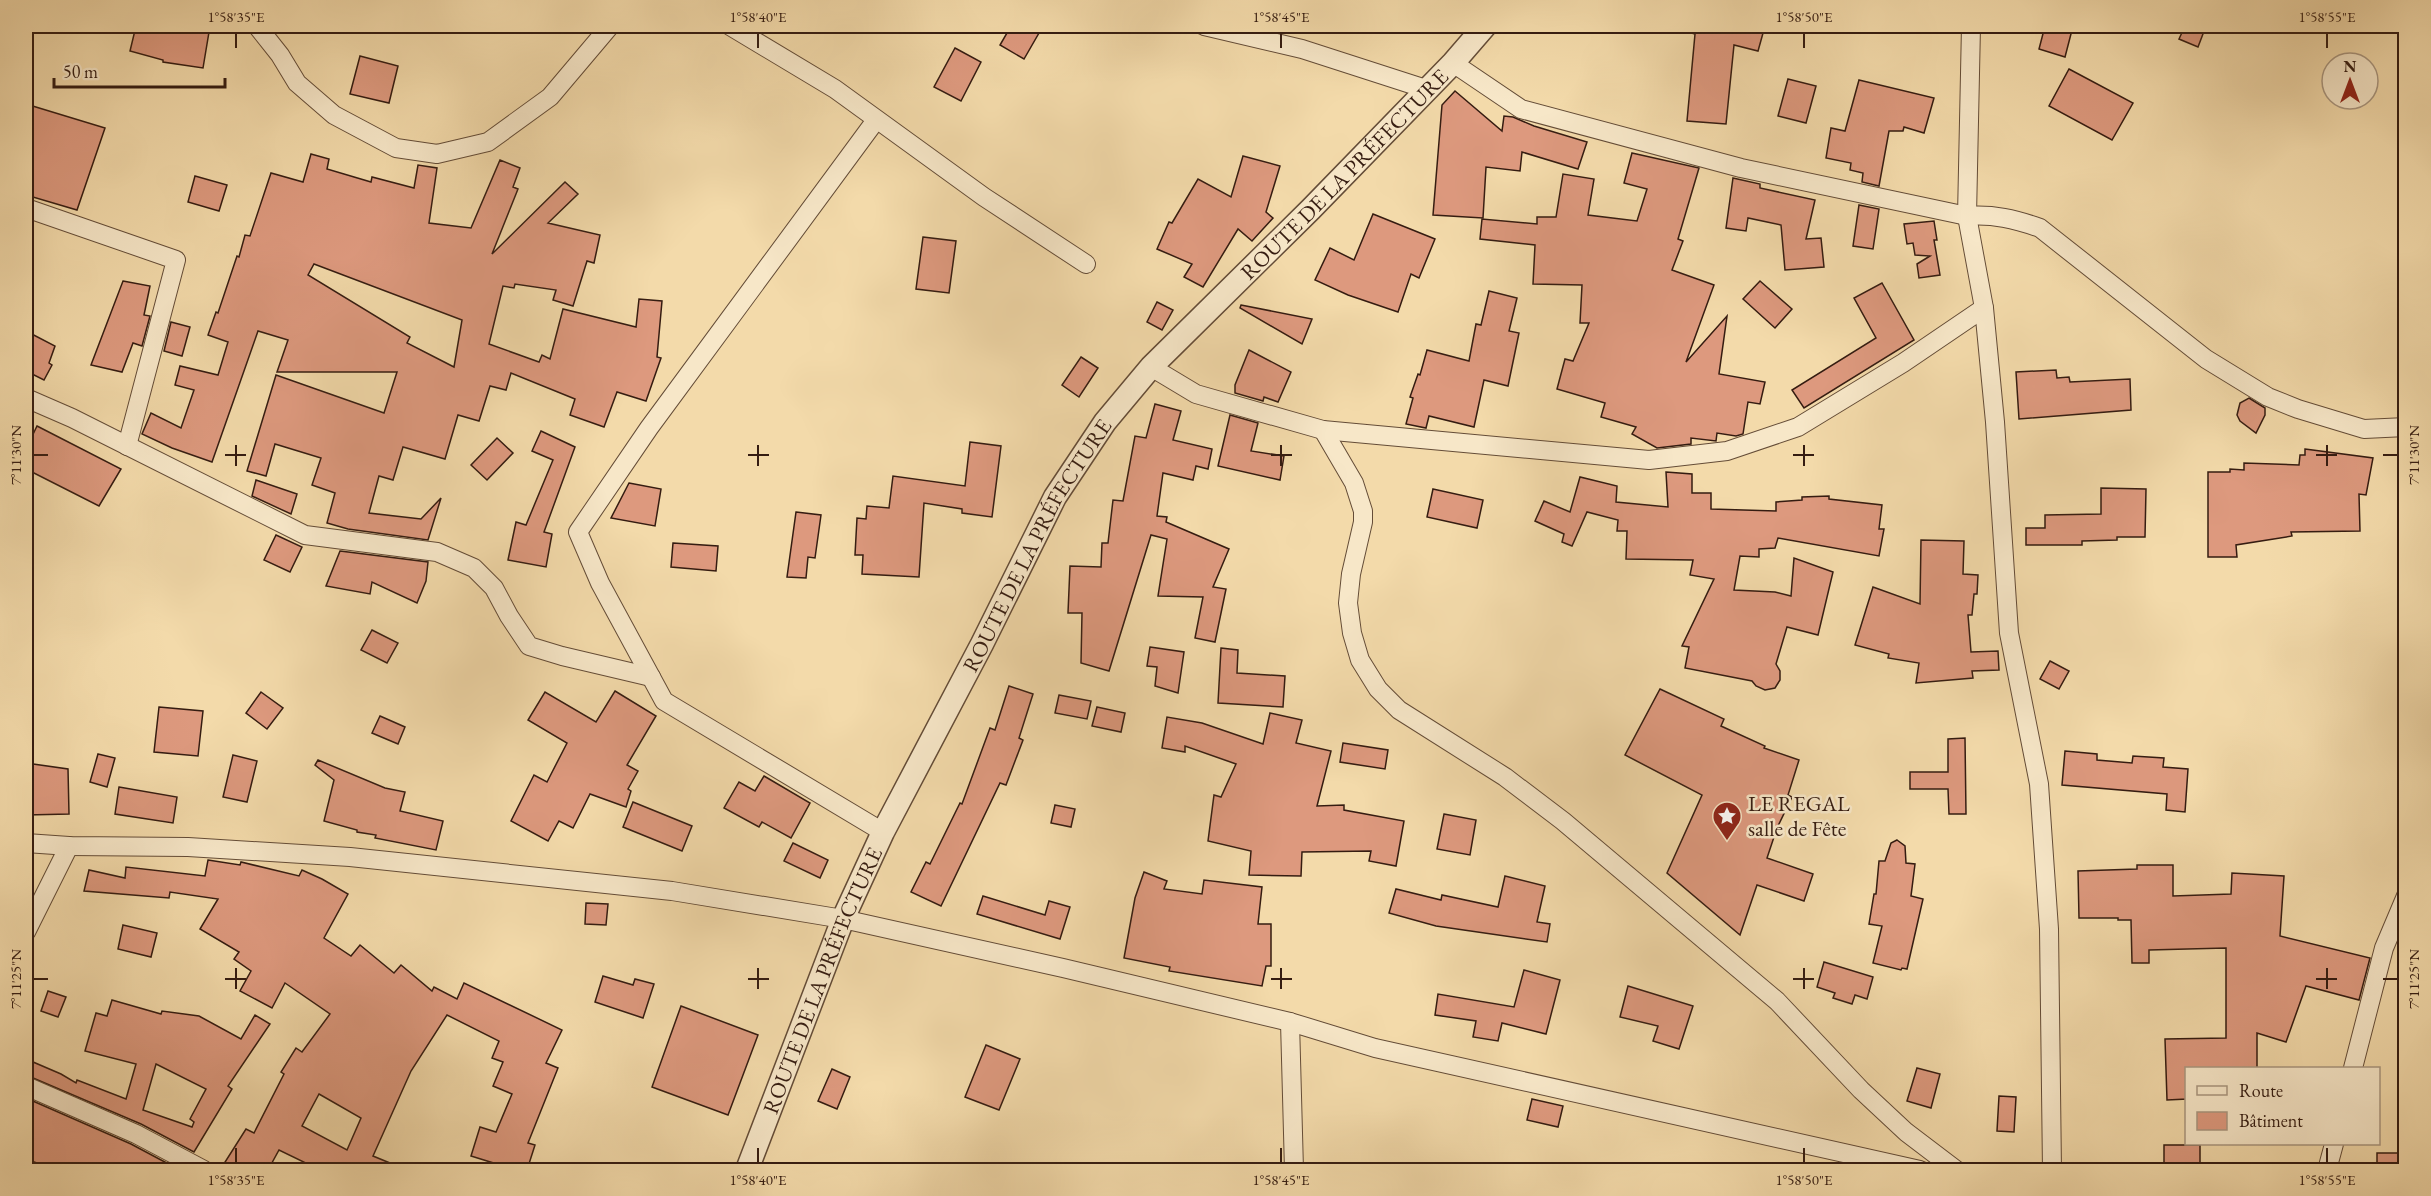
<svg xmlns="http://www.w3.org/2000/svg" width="2431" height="1196" font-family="'EB Garamond',serif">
<rect width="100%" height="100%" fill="#f3daaa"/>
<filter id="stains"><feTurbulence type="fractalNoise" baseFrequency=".00333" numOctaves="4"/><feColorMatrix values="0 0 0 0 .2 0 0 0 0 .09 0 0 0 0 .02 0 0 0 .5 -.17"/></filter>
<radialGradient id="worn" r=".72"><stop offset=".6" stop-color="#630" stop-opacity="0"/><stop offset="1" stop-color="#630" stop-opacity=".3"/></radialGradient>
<g fill="#dd997e" stroke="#351c11" stroke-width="1.5" fill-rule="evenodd">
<polygon points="136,26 210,26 203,68 163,62 163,60 130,51"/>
<polygon points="1011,26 1043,26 1024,59 1000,45"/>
<polygon points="1685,26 1765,26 1758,51 1734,45 1726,124 1687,121 1695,34 1684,31"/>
<polygon points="2045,26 2055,26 2072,30 2065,57 2039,49"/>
<polygon points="2185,26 2206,26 2198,47 2179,39"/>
<polygon points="955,48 981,62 961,101 934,87"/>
<polygon points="360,56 398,66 389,103 350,94"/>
<polygon points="2069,69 2133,103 2112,140 2049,106"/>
<polygon points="1788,79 1816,86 1806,123 1778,116"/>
<polygon points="1859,80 1934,98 1924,133 1904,127 1903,131 1889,131 1879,186 1862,182 1863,173 1850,170 1851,163 1826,158 1831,128 1845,131"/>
<polygon points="1455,91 1502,131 1504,116 1513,117 1534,126 1587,142 1578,169 1522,152 1520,171 1486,167 1483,218 1433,215 1442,105"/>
<polygon points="26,104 105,128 77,210 26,195"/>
<polygon points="1632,153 1699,168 1678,239 1683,241 1672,270 1714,285 1686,362 1727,316 1719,374 1765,382 1760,404 1748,402 1743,434 1736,436 1717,433 1716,441 1691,438 1691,444 1657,448 1632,434 1636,427 1601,417 1605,403 1557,389 1565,359 1573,361 1589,323 1580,323 1582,285 1533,284 1535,245 1480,239 1482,219 1537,224 1537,217 1556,217 1563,174 1594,179 1588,215 1637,221 1647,189 1624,183"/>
<path d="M311,154L329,159L327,169L371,182L372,177L414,188L418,165L437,168L429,223L471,228L500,160L520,168L513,187L518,189L492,254L565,182L578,194L548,223L600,235L594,263L587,261L573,306L553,300L556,290L515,284L514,288L503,286L489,344L539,362L542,355L550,359L563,309L636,327L639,299L662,301L657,357L661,358L646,401L617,392L604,427L570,415L575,399L511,373L506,390L490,386L479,421L458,415L445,459L403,447L393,480L379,476L369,513L421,519L441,498L428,540L348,529L327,523L335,493L312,485L321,458L275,444L266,476L247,471L276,375L384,413L397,372H277L288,340L258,331L212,462L172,448L142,434L151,413L181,428L194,390L175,385L180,366L218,375L228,342L208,335L216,312L218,313L237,256L239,257L245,235L250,236L271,173L303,182ZM314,264L462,320L454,367L407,343L410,337L308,275Z"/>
<polygon points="1243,156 1280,166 1266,212 1273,218 1252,241 1238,229 1203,287 1184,277 1192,264 1157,249 1169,222 1172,223 1198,179 1231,197"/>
<polygon points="195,176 227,185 219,211 188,202"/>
<polygon points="1733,178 1760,184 1760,188 1815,200 1806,239 1821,238 1824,267 1785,270 1781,225 1748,218 1746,231 1726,228"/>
<polygon points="1859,205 1879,209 1873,249 1853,246"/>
<polygon points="1373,214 1435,239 1419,278 1411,274 1398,312 1348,295 1315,280 1330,248 1354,260"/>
<polygon points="1934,221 1937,240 1934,240 1940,275 1919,278 1917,264 1930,256 1915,255 1913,243 1907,244 1904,224"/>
<polygon points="923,237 956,241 949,293 916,289"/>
<polygon points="123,281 150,286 144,315 150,316 142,346 133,343 122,372 91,365"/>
<polygon points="1760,281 1792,309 1775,328 1743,299"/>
<polygon points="1882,283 1914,340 1804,408 1792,390 1876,338 1854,298"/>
<polygon points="1489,291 1517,298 1509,331 1519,333 1508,386 1484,380 1474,427 1429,416 1426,428 1406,424 1413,398 1410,397 1418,374 1420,375 1427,350 1469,361 1476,324 1481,325"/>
<polygon points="1157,302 1173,310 1162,330 1147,322"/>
<polygon points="1241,305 1312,319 1302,344 1240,308"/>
<polygon points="171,322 190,327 182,356 164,351"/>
<polygon points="26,331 55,346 49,363 52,365 44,380 26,371"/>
<polygon points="1249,350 1291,372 1278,402 1264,397 1263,401 1235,393 1235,385"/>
<polygon points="1081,357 1098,368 1079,397 1062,385"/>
<polygon points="2056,370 2057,378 2069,377 2070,382 2130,379 2131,410 2019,419 2016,372"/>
<polygon points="2249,398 2265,408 2265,415 2256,433 2240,421 2237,415 2240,403"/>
<polygon points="1155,404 1181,411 1173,440 1212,449 1208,469 1196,466 1193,480 1163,473 1157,516 1167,517 1166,522 1229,549 1213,587 1226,589 1215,642 1195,638 1203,597 1158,596 1167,539 1151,535 1109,671 1081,663 1082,613 1068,613 1070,566 1101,567 1102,543 1108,543 1113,500 1123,501 1135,436 1146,438"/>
<polygon points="1230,415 1258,423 1251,451 1284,456 1280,480 1218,466"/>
<polygon points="37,426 121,469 99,506 26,469 26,449"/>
<polygon points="541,431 575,447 544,532 552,534 546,567 508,560 516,522 526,525 553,460 532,451"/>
<polygon points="497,438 513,453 487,480 471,465"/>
<polygon points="970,442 1001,446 992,517 962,513 962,509 924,503 919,577 862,574 863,555 855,555 857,518 866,519 867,506 889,508 893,476 965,486"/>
<polygon points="2305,449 2373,458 2366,495 2359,494 2360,531 2291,532 2292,536 2236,545 2237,557 2208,557 2208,472 2230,472 2230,469 2244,470 2244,463 2299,465 2300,455 2305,455"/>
<polygon points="1666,472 1692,474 1692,493 1711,493 1711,509 1776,511 1776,502 1802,500 1802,497 1829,496 1829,499 1882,505 1879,529 1884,529 1879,556 1778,538 1775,548 1759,549 1759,557 1740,556 1734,590 1775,592 1791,596 1794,558 1833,572 1818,635 1787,627 1776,664 1780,671 1780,680 1775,688 1765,690 1756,686 1752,681 1685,668 1689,647 1682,646 1714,579 1690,575 1693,560 1626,559 1627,531 1617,531 1618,520 1587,512 1572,546 1562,542 1564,534 1535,521 1544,501 1570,512 1580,477 1617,486 1616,502 1668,507"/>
<polygon points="256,480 297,494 291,514 252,496"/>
<polygon points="629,483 661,489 655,526 611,518"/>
<polygon points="2101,488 2146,489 2145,537 2117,537 2117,540 2082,541 2082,545 2026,545 2026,528 2045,528 2045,515 2101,514"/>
<polygon points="1433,489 1483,500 1477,528 1427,517"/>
<polygon points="796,512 821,515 815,558 808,557 806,578 787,577"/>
<polygon points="276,535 302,547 290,572 264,560"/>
<polygon points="1921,540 1964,541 1963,574 1978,575 1977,594 1974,594 1972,615 1968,615 1971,652 1998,651 1999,670 1972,671 1973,678 1916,683 1919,663 1888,658 1889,654 1855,645 1873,587 1920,604"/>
<polygon points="673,543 718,546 716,571 671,567"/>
<polygon points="340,551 428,562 426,581 417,603 372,582 370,594 326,586"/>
<polygon points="372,630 398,643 387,663 361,650"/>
<polygon points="1150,647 1184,652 1178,693 1155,686 1157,667 1147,666"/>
<polygon points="1221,648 1238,650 1237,673 1285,676 1283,707 1218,703"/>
<polygon points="2050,661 2069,671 2059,689 2040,679"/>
<polygon points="1009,686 1033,694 1019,738 1023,740 1006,785 1000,783 941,906 911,892 926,862 930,864 960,803 962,804 990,728 995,730"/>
<polygon points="1660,689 1724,719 1721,726 1765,746 1764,748 1799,760 1788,795 1792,797 1777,828 1767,858 1813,874 1804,901 1757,885 1740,935 1667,873 1702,795 1625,755"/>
<polygon points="615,691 656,716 627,765 638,771 628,789 631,791 626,807 590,794 573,828 559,821 548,841 511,821 534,775 547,782 567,743 528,720 545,692 596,722"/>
<polygon points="261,692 283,708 267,729 246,713"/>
<polygon points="1059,695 1091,701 1087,719 1055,713"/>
<polygon points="159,707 203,711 198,756 154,752"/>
<polygon points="1097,707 1125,713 1121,732 1092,726"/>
<polygon points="1270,713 1302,720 1296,743 1331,751 1317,806 1344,805 1344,810 1404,821 1396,866 1369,861 1371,851 1302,852 1301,876 1249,875 1251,851 1208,841 1214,795 1221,797 1236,764 1185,746 1185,752 1162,748 1167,717 1202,723 1263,744"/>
<polygon points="380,716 405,727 398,744 372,733"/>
<polygon points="1965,738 1966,814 1949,814 1948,789 1910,789 1910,772 1948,772 1948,739"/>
<polygon points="1343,743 1388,750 1385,769 1340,762"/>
<polygon points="2065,751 2097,754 2097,760 2132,763 2133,756 2164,758 2163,767 2188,769 2185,812 2166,810 2167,794 2062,785"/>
<polygon points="98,754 115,758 107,787 90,782"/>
<polygon points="233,755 257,761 247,802 223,797"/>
<polygon points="318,760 385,788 405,792 400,811 443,821 436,850 375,838 376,835 357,832 357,830 324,821 334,780 315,765"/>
<polygon points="26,763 68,769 69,814 26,815"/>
<polygon points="764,776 810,803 791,838 762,822 759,827 724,808 739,782 755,791"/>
<polygon points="119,787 177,797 173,823 115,814"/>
<polygon points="633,802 692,826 682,851 623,827"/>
<polygon points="1055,805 1075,809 1071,827 1051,823"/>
<polygon points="1444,814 1476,820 1470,855 1437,849"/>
<polygon points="1897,840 1905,846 1906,863 1915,864 1911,896 1923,899 1907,969 1902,968 1901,970 1873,963 1882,926 1869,924 1874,894 1876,894 1879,861 1885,861 1891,843"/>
<polygon points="793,843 828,860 820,878 784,861"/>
<path d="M208,860L240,865L241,862L299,876L302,870L322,879L348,894L324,938L351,956L360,945L394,973L401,965L432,991L434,987L457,999L464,983L562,1030L546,1063L558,1068L528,1143L535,1145L527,1170H516L471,1156L480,1127L496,1132L512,1094L493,1086L503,1062L492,1058L499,1041L447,1015L411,1071L373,1156L407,1170H307L310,1165L279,1150L268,1170H220L246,1129L254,1133L284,1074L281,1072L296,1048L302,1052L330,1014L285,983L272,1008L240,991L251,971L234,959L239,952L200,929L218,899L170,892L169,898L84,891L89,870L125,878L126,867L205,876ZM319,1094L361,1118L347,1150L302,1126Z"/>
<polygon points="2137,865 2173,865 2173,896 2231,894 2232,873 2284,876 2280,936 2370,958 2359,1000 2306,986 2286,1042 2257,1033 2257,1068 2187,1068 2187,1099 2167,1100 2165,1039 2226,1038 2226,948 2149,950 2149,963 2132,963 2131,920 2118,920 2118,918 2079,918 2078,871 2137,869"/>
<polygon points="1144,872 1167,881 1164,889 1202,894 1204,880 1262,887 1258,924 1271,924 1271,966 1266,966 1262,986 1169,971 1170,967 1124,958 1135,898"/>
<polygon points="1505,876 1545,886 1537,922 1550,924 1547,942 1436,926 1389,913 1396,889 1441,900 1442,895 1498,907"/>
<polygon points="983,896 1045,915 1049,901 1070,907 1060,939 977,914"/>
<polygon points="586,903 608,904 606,925 585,924"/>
<polygon points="123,925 157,933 151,957 118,949"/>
<polygon points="1824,962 1873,977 1867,999 1855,995 1852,1004 1833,998 1835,993 1817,987"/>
<polygon points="1524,970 1560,980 1546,1034 1502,1023 1498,1041 1473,1037 1476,1021 1435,1015 1438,994 1514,1007"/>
<polygon points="603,976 633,985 635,979 654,984 643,1018 595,1002"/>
<polygon points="1628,986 1693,1006 1679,1049 1653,1041 1658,1026 1620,1017"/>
<polygon points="48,991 66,997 58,1017 41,1011"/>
<path d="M112,1000L161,1014L162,1011L199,1016L241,1039L255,1015L270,1024L228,1086L232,1089L194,1152L141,1124L26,1075V1059L61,1074L76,1083L77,1080L126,1099L136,1064L85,1051L96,1013L107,1016ZM156,1064L206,1089L190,1119L194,1122L192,1127L143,1110Z"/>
<polygon points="681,1006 758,1035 728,1115 652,1087"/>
<polygon points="986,1045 1020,1059 999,1110 965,1097"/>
<polygon points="1917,1068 1940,1074 1931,1108 1907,1101"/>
<polygon points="832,1069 850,1077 837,1109 818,1101"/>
<polygon points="1999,1096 2016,1097 2014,1132 1997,1131"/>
<polygon points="26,1098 131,1144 178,1169 177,1170 44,1170 45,1166 26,1159"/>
<polygon points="1532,1099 1563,1106 1558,1127 1527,1120"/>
<rect x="2164" y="1145" width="36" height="25"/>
<rect x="2377" y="1153" width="25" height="17"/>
</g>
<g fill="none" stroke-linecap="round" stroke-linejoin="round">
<g stroke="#644c37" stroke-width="20">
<g id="minor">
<polyline points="257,26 280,55 297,83 334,115 396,148 437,154 488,142 550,97 610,26"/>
<polyline points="730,26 835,89 984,197 1086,264"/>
<polyline points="1204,26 1302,49 1426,89"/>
<polyline points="1971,26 1967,216 1984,308 1995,422 2009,633 2039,784 2049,929 2052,1170"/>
<path d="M1453,63L1521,109L1741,168L1967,216C1993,214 2015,219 2040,228L2206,359L2268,397L2298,409L2364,429L2406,427"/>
<polyline points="876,120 649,428 578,532 600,583 664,701 883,832"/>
<polyline points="26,208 176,260 127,446"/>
<polyline points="1151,367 1196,394 1323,430 1649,460 1727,451 1798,427 1903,363 1984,308"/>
<polyline points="26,398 72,418 305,535 437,552 474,568 494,588 509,616 529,646 562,656 651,677"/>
<polyline points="1323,430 1354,483 1363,511 1363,522 1351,574 1348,603 1352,633 1360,660 1378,689 1399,710 1505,777 1563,821 1777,1001 1861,1090 1906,1132 1956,1170"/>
<polyline points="26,843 69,846 188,847 350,857 672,891 843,919 1063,968 1290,1022 1375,1048 1920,1170"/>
<polyline points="26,932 69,846"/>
<polyline points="1290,1022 1294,1170"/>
<polyline points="2353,1068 2384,948 2406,896"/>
<polyline points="26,1086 136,1134 204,1170"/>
<polyline points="2327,1170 2334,1144"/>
</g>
</g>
<g stroke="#644c37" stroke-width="25">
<g id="tertiary">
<path id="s1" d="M747,1170L843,919L883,832L982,644L1055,497L1105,422L1151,367L1311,209L1453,63L1485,26"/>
</g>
</g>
<use href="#minor" stroke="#f7e7c8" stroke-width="18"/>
<use href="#tertiary" stroke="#f7e7c8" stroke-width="22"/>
</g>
<path fill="none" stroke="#351c11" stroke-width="2" d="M236,33V48M758,33V48M1281,33V48M1804,33V48M2327,33V48M236,445V466M758,445V466M1281,445V466M1804,445V466M2327,445V466M33,455H48M225,455H246M748,455H769M1271,455H1292M1793,455H1814M2316,455H2337M2383,455H2398M236,968V989M758,968V989M1281,968V989M1804,968V989M2327,968V989M33,979H48M225,979H246M748,979H769M1271,979H1292M1793,979H1814M2316,979H2337M2383,979H2398M236,1148V1163M758,1148V1163M1281,1148V1163M1804,1148V1163M2327,1148V1163"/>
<defs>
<g id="sight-pin" transform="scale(1.5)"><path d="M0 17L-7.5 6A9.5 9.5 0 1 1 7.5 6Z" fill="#8f2418" stroke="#f7e7c8"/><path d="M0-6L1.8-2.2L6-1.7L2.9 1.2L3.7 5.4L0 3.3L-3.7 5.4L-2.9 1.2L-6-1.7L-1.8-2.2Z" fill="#fff"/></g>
</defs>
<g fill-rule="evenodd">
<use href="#sight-pin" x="1727" y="816"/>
</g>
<g text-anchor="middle" stroke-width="5" stroke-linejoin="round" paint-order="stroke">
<g font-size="22" fill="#351c11" stroke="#f7e7c8">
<text dy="8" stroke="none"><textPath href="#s1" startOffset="1176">ROUTE DE LA PRÉFECTURE</textPath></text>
<text dy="8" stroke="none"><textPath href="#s1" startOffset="690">ROUTE DE LA PRÉFECTURE</textPath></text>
<text dy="8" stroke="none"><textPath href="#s1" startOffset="204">ROUTE DE LA PRÉFECTURE</textPath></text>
</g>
<g font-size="22" fill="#351c11" stroke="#f7e7c8" text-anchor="start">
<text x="1748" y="811">LE REGAL<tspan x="1748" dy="25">salle de Fête</tspan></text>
</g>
</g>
<rect width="2431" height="1196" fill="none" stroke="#f3daaa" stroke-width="66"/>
<rect x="2185" y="1067" width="195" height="78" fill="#f7e7c8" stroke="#a9967f" stroke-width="1.5"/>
<rect x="2197" y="1086" width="30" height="9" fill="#f7e7c8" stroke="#a9967f" stroke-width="1.5"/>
<text x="2239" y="1097" font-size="18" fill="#351c11">Route</text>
<rect x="2197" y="1112" width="30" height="18" fill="#dd997e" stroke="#a9967f" stroke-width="1.5"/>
<text x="2239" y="1127" font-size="18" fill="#351c11">Bâtiment</text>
<g transform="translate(2350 81)"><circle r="28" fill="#f7e7c8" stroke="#a9967f" stroke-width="1.5"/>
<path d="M0-4.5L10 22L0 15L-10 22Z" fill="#8f2418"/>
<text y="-9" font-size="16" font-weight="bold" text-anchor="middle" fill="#351c11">N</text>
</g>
<path d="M54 78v9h171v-9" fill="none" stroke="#351c11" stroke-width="3"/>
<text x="63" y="78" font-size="18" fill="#351c11" stroke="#f7e7c8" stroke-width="4.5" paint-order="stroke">50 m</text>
<rect x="33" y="33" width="2365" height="1130" fill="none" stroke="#351c11" stroke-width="2"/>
<g font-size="15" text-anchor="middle" fill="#351c11">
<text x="236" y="22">1°58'35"E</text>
<text x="758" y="22">1°58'40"E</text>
<text x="1281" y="22">1°58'45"E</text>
<text x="1804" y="22">1°58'50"E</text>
<text x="2327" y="22">1°58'55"E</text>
<text transform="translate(16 455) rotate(-90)" y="5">7°11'30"N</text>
<text transform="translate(2414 455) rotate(-90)" y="5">7°11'30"N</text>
<text transform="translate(16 979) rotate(-90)" y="5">7°11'25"N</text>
<text transform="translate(2414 979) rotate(-90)" y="5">7°11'25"N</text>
<text x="236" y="1185">1°58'35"E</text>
<text x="758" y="1185">1°58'40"E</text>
<text x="1281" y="1185">1°58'45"E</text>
<text x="1804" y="1185">1°58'50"E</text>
<text x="2327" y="1185">1°58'55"E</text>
</g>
<rect width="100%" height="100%" filter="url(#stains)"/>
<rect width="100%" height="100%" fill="url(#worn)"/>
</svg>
